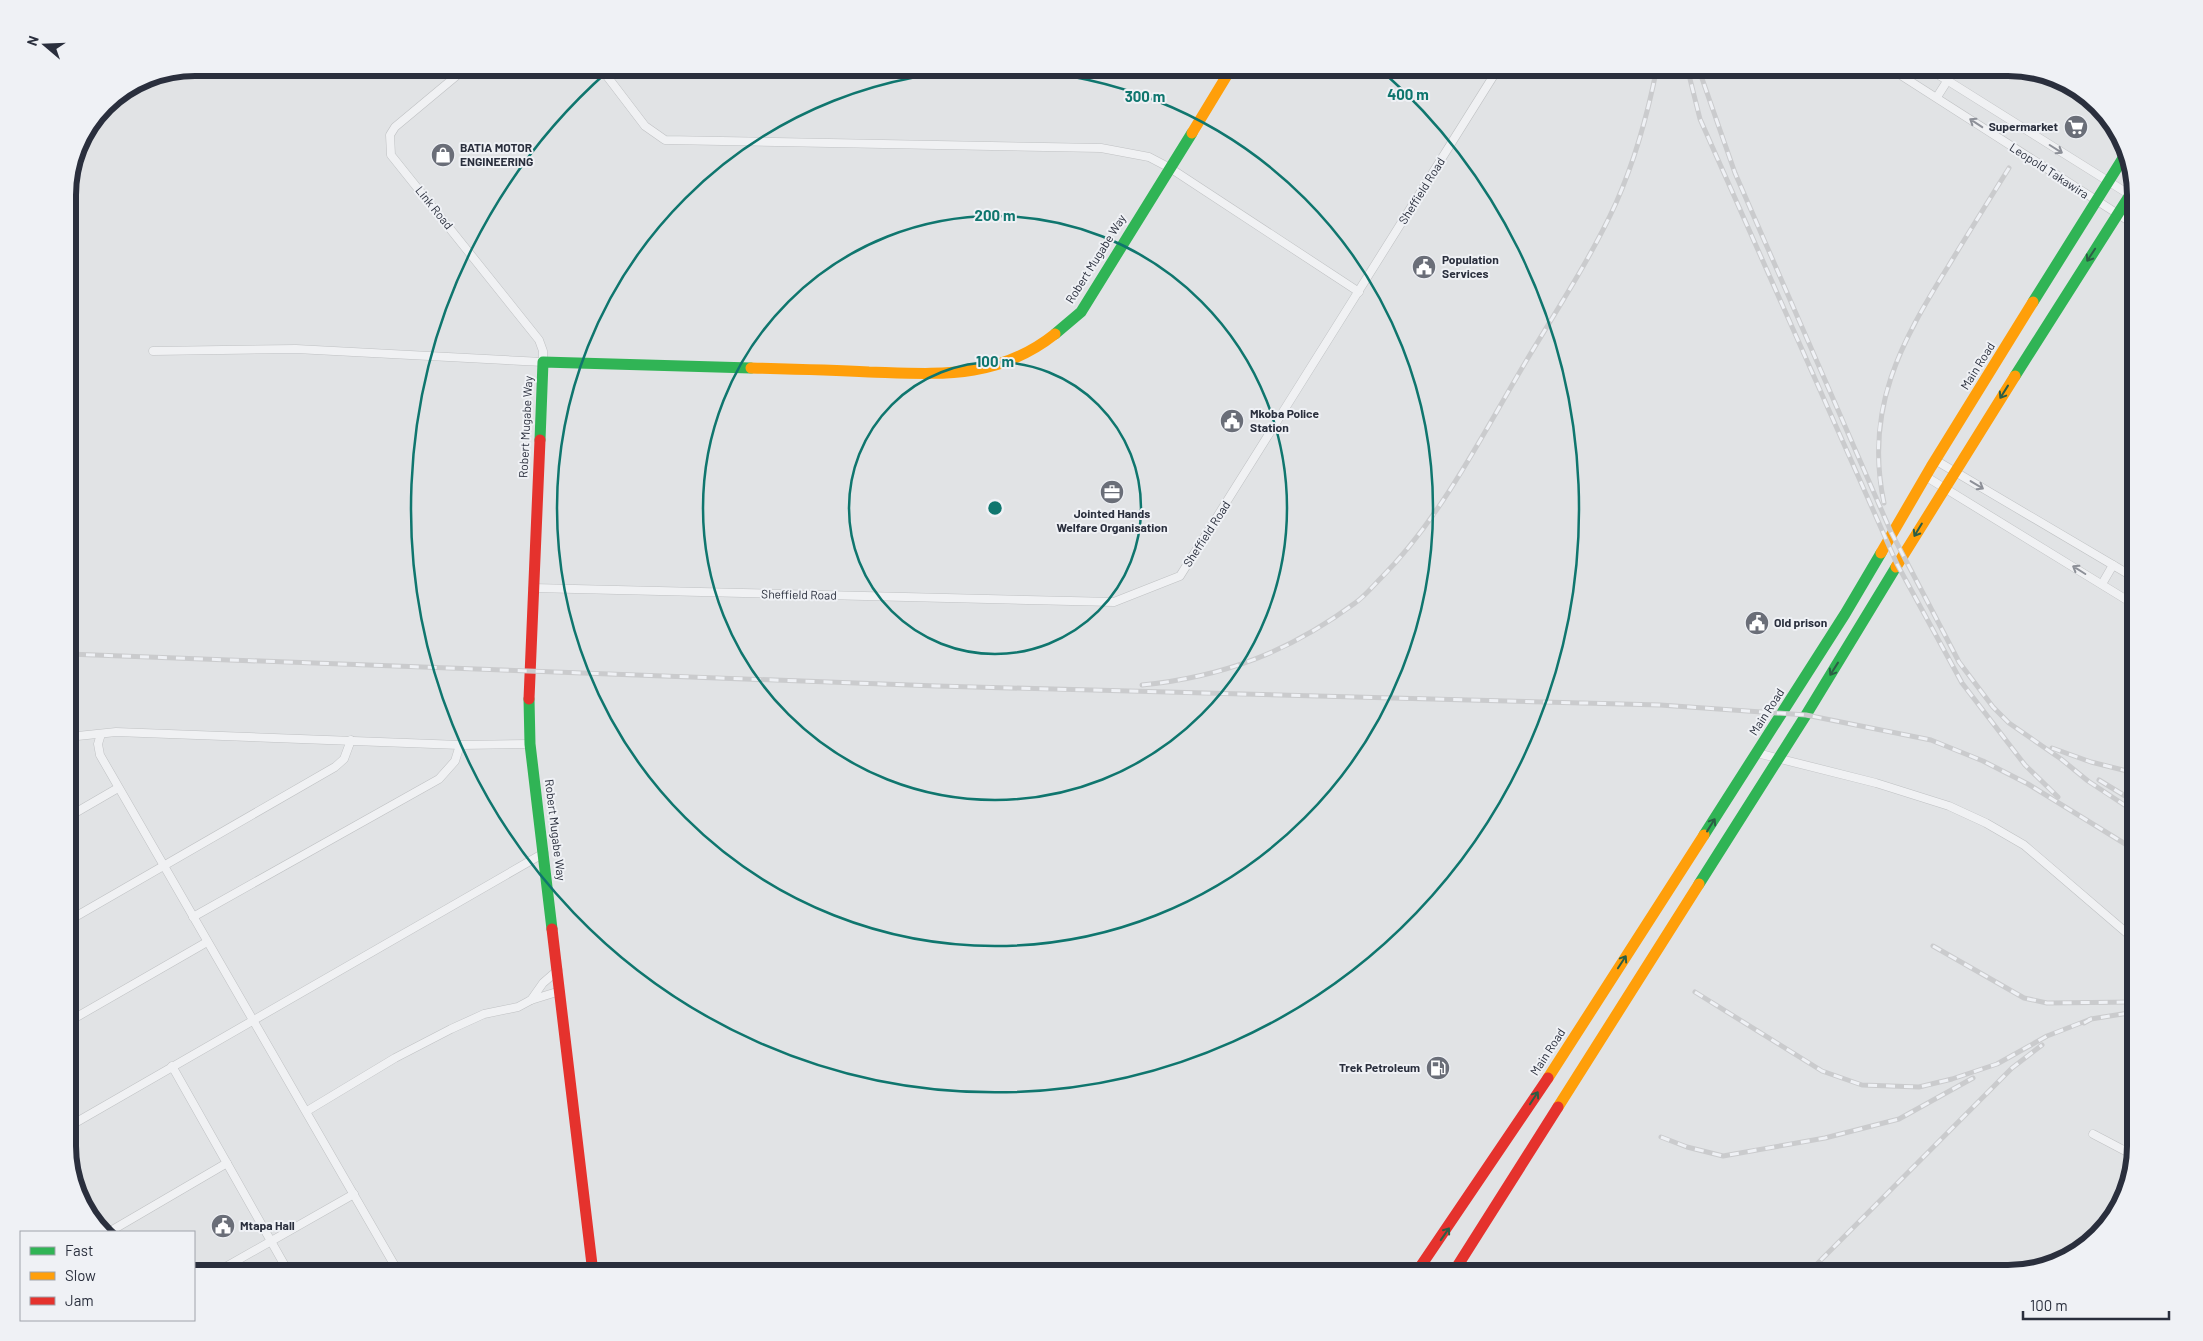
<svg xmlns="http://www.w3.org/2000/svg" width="2203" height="1341" font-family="Barlow,sans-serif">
<rect width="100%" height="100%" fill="#e1e3e5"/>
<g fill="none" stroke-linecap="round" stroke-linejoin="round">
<g stroke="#bfc1c3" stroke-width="9">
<g id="street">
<polyline points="600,67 645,126 665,140 1101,148 1149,157 1170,168 1359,292"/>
<polyline points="1888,67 2135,225"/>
<polyline points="1926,67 2135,198"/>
<polyline points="1937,97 1956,67"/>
<polyline points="153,351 296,349 543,362 543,351 539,340 391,155 390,135 395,127 467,67"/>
<polyline points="1935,460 2135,578"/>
<polyline points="1925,476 2135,605"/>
<polyline points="2102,584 2113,565"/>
<polyline points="533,588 1114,602 1180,576 1499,67"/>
<polyline points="101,734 98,744 100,755 399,1273"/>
<polyline points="68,737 116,732 460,745 530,744"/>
<polyline points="1757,753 1876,783 1949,806 1986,823 2024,845 2135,940"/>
<polyline points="68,817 118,788"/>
<polyline points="193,917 439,779 455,761 460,745"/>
<polyline points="68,921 335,767 344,759 351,740"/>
<polyline points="531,1000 560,991"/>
<polyline points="68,1022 207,942"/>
<polyline points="172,1066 289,1273"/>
<polyline points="307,1111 395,1058 451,1029 484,1014 518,1007 531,1000 543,983 558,970"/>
<polyline points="68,1127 544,853"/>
<polyline points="2093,1134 2133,1155"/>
<polyline points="109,1232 227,1163"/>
<polyline points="215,1273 354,1194"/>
</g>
</g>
<use href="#street" stroke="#f0f1f3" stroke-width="8"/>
<g stroke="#30b455" stroke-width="11">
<polyline points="2033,302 2125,155"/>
<polyline points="1055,334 1081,312 1192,133"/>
<polyline points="2015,376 2135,187"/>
<polyline points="540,440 543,362 751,368"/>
<polyline points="529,699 530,744 552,929"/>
<polyline points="1704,835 1845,614 1881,553"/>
<polyline points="1699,884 1806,715 1896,567"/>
</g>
<g stroke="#ff9f0a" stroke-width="11">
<polyline points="1192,133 1232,67"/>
<path d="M751,368C791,369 830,370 869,372C939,374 997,380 1055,334"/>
<polyline points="1881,553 1931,467 2033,302"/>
<polyline points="1896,567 2015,376"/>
<polyline points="1548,1078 1704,835"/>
<polyline points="1558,1107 1699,884"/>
</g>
<g stroke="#e5322d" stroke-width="11">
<polyline points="529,699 540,440"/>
<polyline points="552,929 593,1273"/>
<polyline points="1416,1273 1548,1078"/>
<polyline points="1453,1273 1558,1107"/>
</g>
<g stroke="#cacbcd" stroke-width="5">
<g id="rail">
<polyline points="1687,67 1700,119 1897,564 1962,683 2025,765 2058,797"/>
<polyline points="1698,67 1735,173 1891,532 1959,662 1993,707 2009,723 2061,759 2088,781 2135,812"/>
<path d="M1884,503C1864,409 1901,342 1949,265C1969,232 1989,200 2009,168"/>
<polyline points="68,654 937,686 1660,705 1806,715 1931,740 1983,761 2028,784 2135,850"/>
<path d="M1142,685C1223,677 1289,652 1355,603C1364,597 1372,587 1380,579C1441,518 1481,437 1525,363C1556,311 1591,258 1616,203C1635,160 1648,113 1657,67"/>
<polyline points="2052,748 2091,762 2135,773"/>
<polyline points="2099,780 2135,802"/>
<polyline points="1933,946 2024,998 2047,1003 2135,1002"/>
<polyline points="1695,992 1822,1071 1862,1085 1919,1087 1952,1079 1997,1064 2047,1036 2091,1019"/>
<polyline points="2084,1023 2091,1019 2135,1012"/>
<polyline points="1661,1137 1687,1147 1723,1156 1825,1138 1899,1119 1973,1078"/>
<polyline points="1808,1273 2012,1068 2042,1045"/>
</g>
</g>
<use href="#rail" stroke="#eff1f5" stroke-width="3" stroke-dasharray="9" stroke-linecap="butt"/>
</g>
<defs><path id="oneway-shaft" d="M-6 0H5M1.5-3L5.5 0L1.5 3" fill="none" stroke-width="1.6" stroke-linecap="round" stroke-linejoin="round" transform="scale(1.25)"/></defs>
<g stroke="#8d9098">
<use href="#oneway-shaft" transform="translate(1976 123) rotate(-147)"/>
<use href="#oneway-shaft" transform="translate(2056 149) rotate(32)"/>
<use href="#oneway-shaft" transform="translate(1977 485) rotate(31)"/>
<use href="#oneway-shaft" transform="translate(2079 570) rotate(-148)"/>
</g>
<g stroke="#2c5e45">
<use href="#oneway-shaft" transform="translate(2091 255) rotate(123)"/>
<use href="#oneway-shaft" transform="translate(2004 392) rotate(122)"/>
<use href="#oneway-shaft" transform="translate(1918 530) rotate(121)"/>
<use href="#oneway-shaft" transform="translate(1834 669) rotate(122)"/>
<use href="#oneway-shaft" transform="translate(1711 825) rotate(-58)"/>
<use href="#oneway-shaft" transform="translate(1622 962) rotate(-57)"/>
<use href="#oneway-shaft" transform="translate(1534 1098) rotate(-57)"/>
<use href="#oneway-shaft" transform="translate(1445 1234) rotate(-55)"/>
</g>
<g fill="none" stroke="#0f766e" stroke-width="2.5">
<circle cx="995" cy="508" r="146"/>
<circle cx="995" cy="508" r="292"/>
<circle cx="995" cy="508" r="438"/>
<path d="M1382 71A584 584 0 1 1 608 71"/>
</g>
<defs>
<g id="supermarket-disc" transform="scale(1.25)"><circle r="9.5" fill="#6a6e78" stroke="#eff1f5"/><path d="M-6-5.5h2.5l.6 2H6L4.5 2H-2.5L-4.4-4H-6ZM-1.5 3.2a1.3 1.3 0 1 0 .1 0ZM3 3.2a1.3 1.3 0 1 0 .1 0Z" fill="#fff"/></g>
<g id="shop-disc" transform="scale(1.25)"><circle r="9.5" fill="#6a6e78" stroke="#eff1f5"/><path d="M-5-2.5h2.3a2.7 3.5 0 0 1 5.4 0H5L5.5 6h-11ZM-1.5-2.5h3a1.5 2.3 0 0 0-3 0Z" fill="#fff"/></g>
<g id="civic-disc" transform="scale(1.25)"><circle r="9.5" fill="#6a6e78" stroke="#eff1f5"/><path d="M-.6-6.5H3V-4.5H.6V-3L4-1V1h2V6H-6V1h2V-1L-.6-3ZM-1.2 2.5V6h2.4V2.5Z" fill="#fff"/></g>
<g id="office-disc" transform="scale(1.25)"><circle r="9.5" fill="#6a6e78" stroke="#eff1f5"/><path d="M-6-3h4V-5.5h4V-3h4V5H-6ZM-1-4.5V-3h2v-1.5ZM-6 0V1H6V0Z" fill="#fff"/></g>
<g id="fuel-disc" transform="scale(1.25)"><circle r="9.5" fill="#6a6e78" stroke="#eff1f5"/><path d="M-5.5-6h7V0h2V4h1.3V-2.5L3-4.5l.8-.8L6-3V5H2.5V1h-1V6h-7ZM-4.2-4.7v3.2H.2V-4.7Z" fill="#fff"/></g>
</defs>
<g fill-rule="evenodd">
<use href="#supermarket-disc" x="2076" y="127"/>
<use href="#shop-disc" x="443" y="155"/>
<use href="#civic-disc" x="1424" y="267"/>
<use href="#civic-disc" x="1232" y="421"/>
<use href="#office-disc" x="1112" y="492"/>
<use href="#civic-disc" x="1757" y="623"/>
<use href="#fuel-disc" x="1438" y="1068"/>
<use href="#civic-disc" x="223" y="1226"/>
</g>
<g text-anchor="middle" stroke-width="4" stroke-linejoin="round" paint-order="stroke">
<g font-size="12" font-weight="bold" fill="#2a2f3d" stroke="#eff1f5" text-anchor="start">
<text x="2058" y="131" text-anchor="end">Supermarket</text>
<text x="460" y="152">BATIA MOTOR<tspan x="460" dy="14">ENGINEERING</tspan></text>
<text x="1442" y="264">Population<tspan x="1442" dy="14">Services</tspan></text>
<text x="1250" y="418">Mkoba Police<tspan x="1250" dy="14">Station</tspan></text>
<text x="1112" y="518" text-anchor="middle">Jointed Hands<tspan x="1112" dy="14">Welfare Organisation</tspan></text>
<text x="1774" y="627">Old prison</text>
<text x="1420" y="1072" text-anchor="end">Trek Petroleum</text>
<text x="240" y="1230">Mtapa Hall</text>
</g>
<g font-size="12" fill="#2a2f3d" stroke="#eff1f5">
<text transform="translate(2049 171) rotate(33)" y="4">Leopold Takawira</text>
<text transform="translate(1422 191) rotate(-58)" y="4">Sheffield Road</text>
<text transform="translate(434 208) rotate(51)" y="4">Link Road</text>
<text transform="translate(1096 259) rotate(-58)" y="4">Robert Mugabe Way</text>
<text transform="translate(1978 366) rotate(-58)" y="4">Main Road</text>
<text transform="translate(526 427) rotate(-87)" y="4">Robert Mugabe Way</text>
<text transform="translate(1207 534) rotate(-57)" y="4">Sheffield Road</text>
<text transform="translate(799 595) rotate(1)" y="4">Sheffield Road</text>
<text transform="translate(1767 712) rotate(-57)" y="4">Main Road</text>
<text transform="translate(555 830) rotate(83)" y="4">Robert Mugabe Way</text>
<text transform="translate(1548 1052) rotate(-57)" y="4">Main Road</text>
</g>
</g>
<path d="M0 0H2203V1341H0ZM195 76H2008A119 119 0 0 1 2127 195V1146A119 119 0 0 1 2008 1265H195A119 119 0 0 1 76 1146V195A119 119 0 0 1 195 76Z" fill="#eff1f5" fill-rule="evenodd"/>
<path fill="none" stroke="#2a2f3d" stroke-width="6" d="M195 76H2008A119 119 0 0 1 2127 195V1146A119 119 0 0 1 2008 1265H195A119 119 0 0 1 76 1146V195A119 119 0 0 1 195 76Z"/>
<circle cx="995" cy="508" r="8" fill="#0f766e" stroke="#eff1f5" stroke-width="2.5"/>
<g font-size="15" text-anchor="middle" font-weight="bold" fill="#0f766e" stroke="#eff1f5" stroke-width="4" stroke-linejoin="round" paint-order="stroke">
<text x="1408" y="100">400 m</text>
<text x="1145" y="102">300 m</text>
<text x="995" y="221">200 m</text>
<text x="995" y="367">100 m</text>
</g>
<rect x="20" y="1231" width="175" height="90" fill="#eff1f5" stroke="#a0a3ab"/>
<rect x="30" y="1247" width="25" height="8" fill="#30b455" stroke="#a0a3ab"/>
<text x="65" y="1256" font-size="15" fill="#2a2f3d">Fast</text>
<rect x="30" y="1272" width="25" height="8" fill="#ff9f0a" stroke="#a0a3ab"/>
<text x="65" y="1281" font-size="15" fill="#2a2f3d">Slow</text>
<rect x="30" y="1297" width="25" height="8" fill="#e5322d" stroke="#a0a3ab"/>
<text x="65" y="1306" font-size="15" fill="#2a2f3d">Jam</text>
<g transform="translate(45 45) rotate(289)" stroke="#eff1f5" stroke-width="4" paint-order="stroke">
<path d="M0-4L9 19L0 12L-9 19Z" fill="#2a2f3d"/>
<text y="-8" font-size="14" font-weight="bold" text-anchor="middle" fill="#2a2f3d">N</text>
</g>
<path d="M2023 1311v8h146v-8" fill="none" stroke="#2a2f3d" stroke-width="2.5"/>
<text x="2030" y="1311" font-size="15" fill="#2a2f3d" stroke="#eff1f5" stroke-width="4" paint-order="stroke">100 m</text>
</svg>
